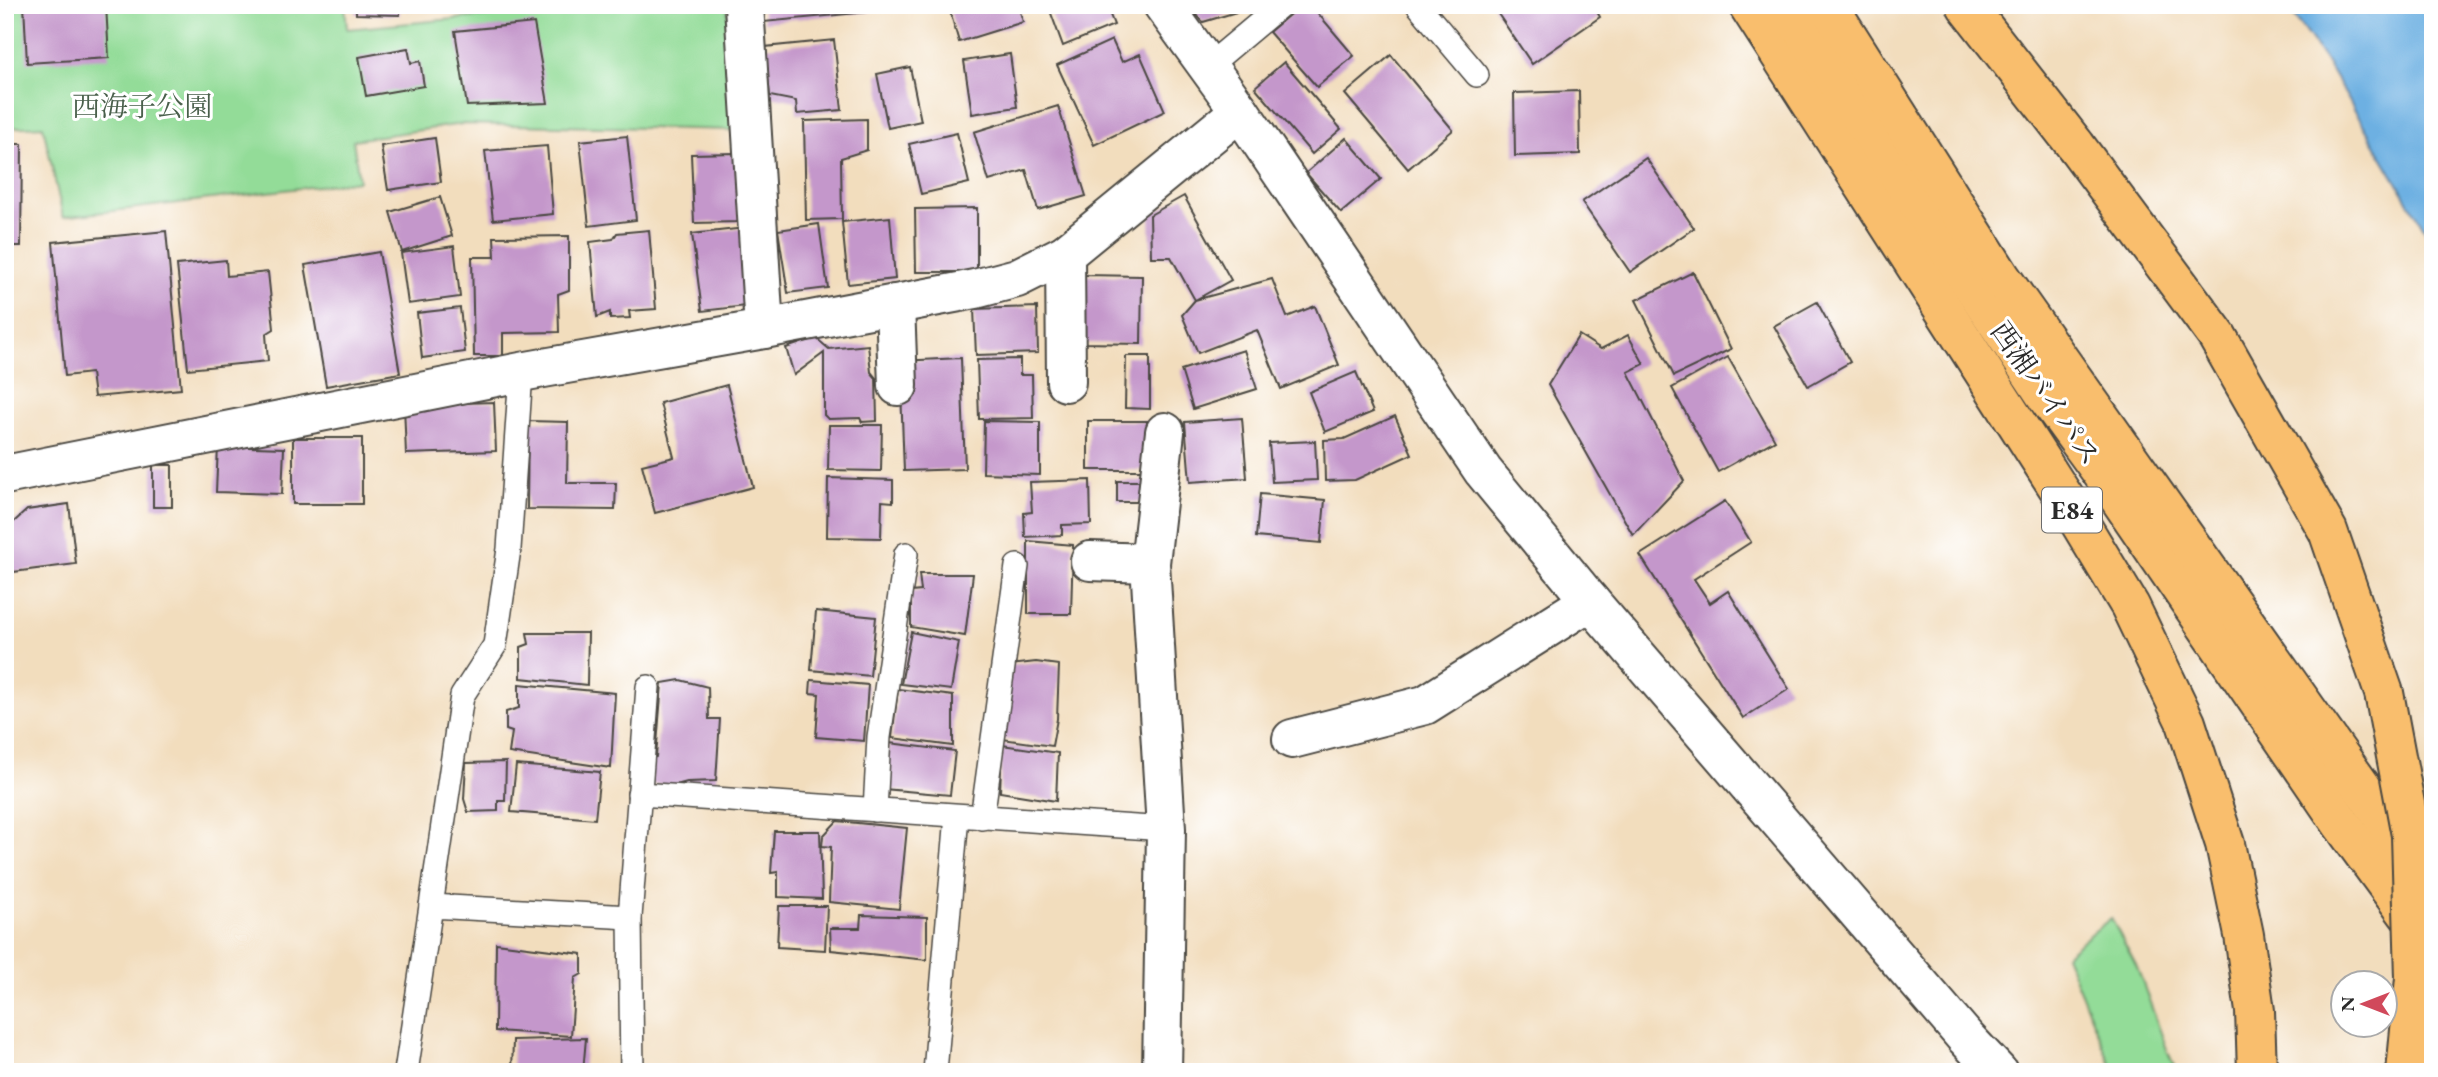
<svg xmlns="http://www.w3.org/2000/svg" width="2438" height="1077" font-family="'EB Garamond','Noto Serif JP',serif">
<rect width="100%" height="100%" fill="#fff"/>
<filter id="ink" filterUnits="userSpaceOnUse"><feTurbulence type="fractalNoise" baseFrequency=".0143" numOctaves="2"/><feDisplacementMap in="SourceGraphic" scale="14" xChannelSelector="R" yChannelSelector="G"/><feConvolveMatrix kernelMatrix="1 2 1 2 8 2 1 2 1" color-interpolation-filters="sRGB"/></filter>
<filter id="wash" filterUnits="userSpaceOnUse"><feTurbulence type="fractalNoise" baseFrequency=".00686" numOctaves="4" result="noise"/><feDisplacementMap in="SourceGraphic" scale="28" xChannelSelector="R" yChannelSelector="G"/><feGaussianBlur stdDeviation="1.57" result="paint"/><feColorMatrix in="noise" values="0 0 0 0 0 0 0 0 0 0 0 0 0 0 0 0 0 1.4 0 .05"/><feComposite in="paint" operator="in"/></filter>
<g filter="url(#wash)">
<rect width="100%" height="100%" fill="#f2ddbd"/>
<g fill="#93dc98" stroke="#5f8462" stroke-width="2">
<polygon points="5,5 345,5 347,29 605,5 727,5 736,130 462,124 353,140 359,181 63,217 43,126 5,128"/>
<polygon points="2111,918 2137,967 2168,1052 2177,1072 2114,1072 2065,955"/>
</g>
<polygon fill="#6db0e2" stroke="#4c6e86" stroke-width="2" points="2286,5 2433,5 2433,243 2325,60"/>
<g id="blocks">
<g fill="#c497cb">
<polygon points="24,5 106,5 109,58 27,63"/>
<polygon points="356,5 400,5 400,15 356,14"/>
<polygon points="762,5 887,5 888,10 764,22"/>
<polygon points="948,5 1018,5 1023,22 959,42"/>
<polygon points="1048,5 1106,5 1114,25 1063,46"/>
<polygon points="1188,5 1248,5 1250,8 1203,22"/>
<polygon points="1301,5 1311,5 1354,56 1317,87 1269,32"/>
<polygon points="1492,5 1593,5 1600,17 1532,64"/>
<polygon points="534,23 548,103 467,106 455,31"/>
<polygon points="834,40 842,110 797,114 796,101 770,96 765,47"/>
<polygon points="1112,40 1122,62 1140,54 1165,111 1094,145 1057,65"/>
<polygon points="408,48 411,63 420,61 424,86 366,96 359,57"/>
<polygon points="1010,54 1017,107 972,114 964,61"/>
<polygon points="1391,55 1453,130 1408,169 1345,94"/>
<polygon points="1284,62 1341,129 1312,154 1255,87"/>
<polygon points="910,67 921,121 888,128 877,74"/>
<polygon points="1579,91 1580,154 1515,156 1514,93"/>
<polygon points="1058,106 1086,196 1038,210 1026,170 989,181 974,132"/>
<polygon points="867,119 867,150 841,158 842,219 806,220 804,121"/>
<polygon points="957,133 969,183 921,194 909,144"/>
<polygon points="627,136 636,220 589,226 580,141"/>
<polygon points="435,138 441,182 388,190 381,146"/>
<polygon points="1346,138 1381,179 1341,213 1306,173"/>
<polygon points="5,144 22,144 21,246 5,246"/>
<polygon points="547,146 553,214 493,220 485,151"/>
<polygon points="736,153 739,222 694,223 691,154"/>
<polygon points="1646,158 1694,228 1630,272 1582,202"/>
<polygon points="1184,196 1231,280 1195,300 1272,279 1287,317 1315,306 1339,365 1281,389 1257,330 1198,353 1182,315 1195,300 1171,257 1151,257 1150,215"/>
<polygon points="440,197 452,236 402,252 390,212"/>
<polygon points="977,208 977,272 916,272 915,209"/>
<polygon points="890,217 895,279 848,284 842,222"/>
<polygon points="819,224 828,288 788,293 778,230"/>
<polygon points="745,228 754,305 702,311 692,234"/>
<polygon points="649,230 656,309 629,311 630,318 610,319 610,312 597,317 590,242 613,239 617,233"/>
<polygon points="166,231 181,389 94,397 91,373 65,376 53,242"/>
<polygon points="569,236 569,290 558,294 559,332 503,333 503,356 474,356 472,257 495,257 494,237"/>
<polygon points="454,246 460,297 408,304 401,253"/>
<polygon points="379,252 400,373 326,386 305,265"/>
<polygon points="226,260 227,276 268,272 274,329 266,334 268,361 188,369 177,265"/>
<polygon points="1693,272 1731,349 1674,376 1636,300"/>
<polygon points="1084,275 1142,276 1141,344 1083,343"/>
<polygon points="1817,302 1850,362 1808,386 1774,326"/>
<polygon points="1037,307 1038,353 976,355 974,309"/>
<polygon points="460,308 465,352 422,358 417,313"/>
<polygon points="1579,335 1601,349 1628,335 1644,364 1628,372 1684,481 1633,535 1548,385"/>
<polygon points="816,338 829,349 868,345 871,372 876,378 877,421 862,422 860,418 828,419 824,415 824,353 794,375 786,348"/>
<polygon points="1244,350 1257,389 1193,409 1181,370"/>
<polygon points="1126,356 1150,356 1150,409 1125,408"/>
<polygon points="1728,357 1775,440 1718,472 1672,388"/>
<polygon points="961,358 965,469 904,471 900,361"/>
<polygon points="1020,359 1020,375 1032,375 1033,418 979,419 977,360"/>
<polygon points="1356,372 1373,412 1325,432 1309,392"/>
<polygon points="727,385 753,487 655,513 642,465 674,457 660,403"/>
<polygon points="494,402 496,451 406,454 404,405"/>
<polygon points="1395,416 1412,454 1355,480 1325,481 1324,440 1344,439"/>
<polygon points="1242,418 1247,478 1190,482 1185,422"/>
<polygon points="528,421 568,422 567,483 616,483 615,510 527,509"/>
<polygon points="984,421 1040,422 1040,475 983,473"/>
<rect x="1088" y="421" width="59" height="49"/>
<polygon points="829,425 882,425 881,471 828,470"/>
<rect x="293" y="438" width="69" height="66"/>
<polygon points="1315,441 1317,480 1272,482 1269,443"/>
<polygon points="218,446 284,448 282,494 216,492"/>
<rect x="153" y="465" width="19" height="42"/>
<polygon points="828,478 893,480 893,502 882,501 881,538 827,537"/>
<polygon points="1090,480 1091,524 1062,525 1062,535 1025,537 1024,513 1032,512 1030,482"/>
<rect x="1117" y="481" width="32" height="21"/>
<polygon points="1260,494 1325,500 1321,543 1256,537"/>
<polygon points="1725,501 1751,542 1694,579 1710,603 1728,591 1789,689 1743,718 1640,555"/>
<polygon points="69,504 76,564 5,573 5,530 27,510"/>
<polygon points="1028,541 1073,545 1071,614 1028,614"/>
<polygon points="919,574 973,574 965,636 911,627 911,592 921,591"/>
<polygon points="816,611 876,617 870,676 811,670"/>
<polygon points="911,632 959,642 951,690 901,684"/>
<polygon points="527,633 588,633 587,685 521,678 521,647 529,644"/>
<polygon points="1036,662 1059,665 1057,719 1052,746 1002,739 1010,665"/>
<polygon points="680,680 708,687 709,719 720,719 716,781 687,782 676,785 651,784 651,758 656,757 662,683"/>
<polygon points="811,680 868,685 864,741 816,737 819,694 810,693"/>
<polygon points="519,684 615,693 611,768 509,753 512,732 506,730 506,712 519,708"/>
<polygon points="898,689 953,696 953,746 892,738"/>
<polygon points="889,743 955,751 950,795 884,789"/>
<polygon points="1002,745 1058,753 1056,801 1000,792"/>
<polygon points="506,762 505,801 498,801 498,811 468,812 464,799 466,763"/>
<polygon points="516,765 600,772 595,819 511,812"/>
<polygon points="837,821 907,828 899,909 829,902 831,847 822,846 823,836"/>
<polygon points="774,831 820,831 822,899 778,897 778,872 771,873"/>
<polygon points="779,906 827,906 825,950 777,947"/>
<polygon points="861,915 927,917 927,960 831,950 830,928 860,928"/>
<polygon points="496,943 582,954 582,974 575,978 571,1036 495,1031"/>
<polygon points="586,1038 583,1072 512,1072 513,1040"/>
</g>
</g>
</g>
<g filter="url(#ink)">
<use href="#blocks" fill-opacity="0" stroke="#494641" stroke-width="2"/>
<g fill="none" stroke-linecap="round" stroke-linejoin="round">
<g stroke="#494641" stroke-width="26">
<g id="lane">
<polyline points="1418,5 1477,75"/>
<polyline points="1207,67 1281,5"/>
<polyline points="639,794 1166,829"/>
<polyline points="875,810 879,737 906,554"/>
<polyline points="982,818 1017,566"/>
<polyline points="431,906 462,696 495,645 509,549 521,372"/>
<polyline points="630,917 632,1072"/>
<polyline points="406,1072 431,906 630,917 648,687"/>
<polyline points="935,1072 957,816"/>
</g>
</g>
<g stroke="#494641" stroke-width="42">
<g id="street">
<polyline points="744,5 764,329"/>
<polyline points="1163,5 1240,111 1483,471 1590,601 1966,1038 1998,1072"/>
<polyline points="1065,254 1066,382"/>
<polyline points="895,304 898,386"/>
<polyline points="5,475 521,372 764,329 975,289 1017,278 1065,254 1240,111"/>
<polyline points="1090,561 1150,563"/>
<polyline points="1292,739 1425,705 1590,601"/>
<polyline points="1162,1072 1166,829 1150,563 1165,432"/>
</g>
</g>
<g stroke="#494641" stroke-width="42">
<g id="highway">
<polyline points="1748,5 2066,500 2130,606 2186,723 2225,844 2244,935 2255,1011 2257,1072"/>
<polyline points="1786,5 2046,396 2099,469 2341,823 2424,936"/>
<polyline points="1828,5 2001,277 2433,888"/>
<polyline points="1966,5 2076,146"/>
</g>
</g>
<use href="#lane" stroke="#fff" stroke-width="23"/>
<use href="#street" stroke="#fff" stroke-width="38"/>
<use href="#highway" stroke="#f9be6d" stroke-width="38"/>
<g stroke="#494641" stroke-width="42" stroke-linecap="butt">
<polyline id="highway-bridge" points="2076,146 2217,336 2328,531 2384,693 2411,835 2415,978 2406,1072"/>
</g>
<use href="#highway-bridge" stroke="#f9be6d" stroke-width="38"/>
</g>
</g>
<g text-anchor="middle" stroke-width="6" stroke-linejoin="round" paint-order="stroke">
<rect fill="#fff" stroke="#6b6b6b" stroke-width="2" x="2042" y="487.5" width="60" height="45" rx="5"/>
<g font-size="26" font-weight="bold" fill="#2b2b2b">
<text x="2072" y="519">E84</text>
</g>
<g font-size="28" fill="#4a604c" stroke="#fff">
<text x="142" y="116">西海子公園</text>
</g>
<g font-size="28" fill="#2b2b2b" stroke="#fff">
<text transform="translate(2046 393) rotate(55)" y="10">西湘バイパス</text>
</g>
</g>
<rect width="2438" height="1077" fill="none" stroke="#fff" stroke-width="28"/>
<g transform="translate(2364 1004) rotate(270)"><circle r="33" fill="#ffffff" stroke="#aaaaaa" stroke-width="2"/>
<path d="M0-5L12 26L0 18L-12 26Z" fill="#d1495b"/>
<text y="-10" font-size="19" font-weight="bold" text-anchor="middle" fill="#2b2b2b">N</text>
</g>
</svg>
